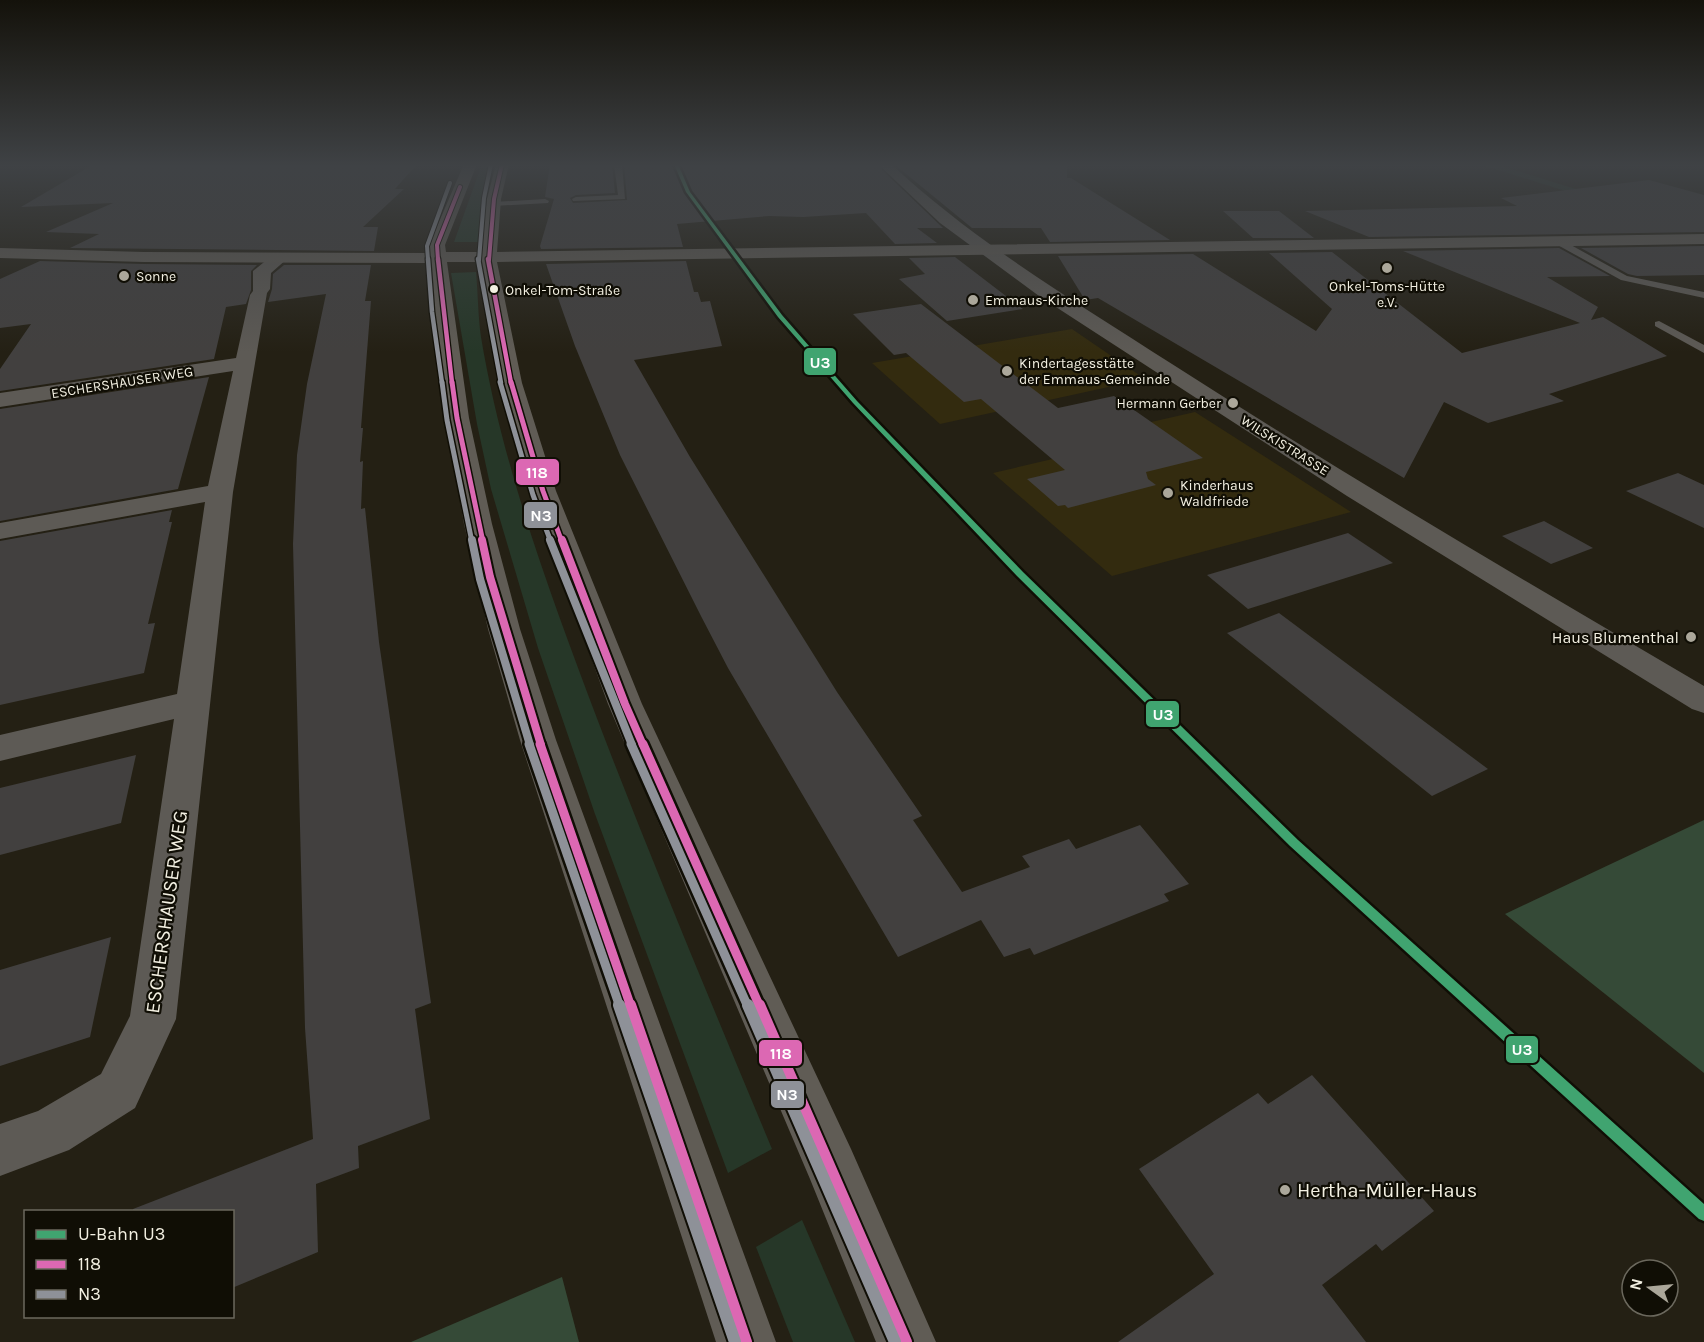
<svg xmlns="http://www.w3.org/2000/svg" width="1704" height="1342" font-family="Karla,sans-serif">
<rect width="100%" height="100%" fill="#242014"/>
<g fill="#332b0f">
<polygon points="1072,329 1145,379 940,424 872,363"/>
<polygon points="1195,412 1351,512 1112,576 993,473 1074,454 1081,438"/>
</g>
<g fill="#263728">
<polygon points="482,164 493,164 482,206 479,242 454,242"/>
<polygon points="1479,164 1495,164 1702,228 1684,228"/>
<path d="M476,272C478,293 478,316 481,337C503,469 551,596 598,721C653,865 713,1007 772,1149L728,1173L595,814L538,648L491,489L477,424L451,273Z"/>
<polygon points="802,1220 855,1342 793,1342 756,1247"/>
</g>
<g fill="#354a37">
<polygon points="1704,820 1704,1073 1505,914"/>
<polygon points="562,1277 579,1342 411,1342"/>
</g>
<g fill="#42403f">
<polygon points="94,164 417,164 395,189 404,189 363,227 378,227 374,251 70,248 99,234 46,232 113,203 21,207"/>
<polygon points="550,164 612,164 615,193 576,195 570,198 573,203 627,200 624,164 876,164 943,228 917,228 937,243 895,244 866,213 803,217 769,216 677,224 683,247 541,249 540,246 554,199 545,197"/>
<polygon points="894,164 1067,164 1067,178 1071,178 1170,240 1050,242 1041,228 972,228"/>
<polygon points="1649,180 1704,195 1704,232 1369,237 1305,211 1517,206 1501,198"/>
<polygon points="1223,211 1279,211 1314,238 1253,238"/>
<polygon points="1704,246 1704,275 1637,276 1628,274 1581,248"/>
<polygon points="1559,248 1610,276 1547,277 1598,307 1591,320 1603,317 1667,356 1549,394 1564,401 1488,423 1444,402 1404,478 1098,298 1085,300 1058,256 1193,254 1316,331 1332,309 1269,253 1332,252 1462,353 1580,323 1403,251"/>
<polygon points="955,257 1023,309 947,321 899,279 925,274 909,258"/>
<polygon points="40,261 144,264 257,265 251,271 251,290 246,304 226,307 214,359 0,391 0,369 31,324 0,328 0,279"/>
<polygon points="686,261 694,292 698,292 701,302 710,301 722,346 634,360 690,457 837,692 922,816 913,820 962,892 1030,867 1022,856 1069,839 1076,849 1140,825 1189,884 1164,894 1169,901 1034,955 1030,948 1004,957 981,920 898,957 728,668 702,618 620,455 575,346 546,264"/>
<polygon points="284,265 371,265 365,301 371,301 361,428 363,428 360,462 363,461 361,509 365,508 379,642 431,1003 415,1009 430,1119 358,1146 359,1168 316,1184 318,1252 232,1288 232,1212 133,1212 133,1209 313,1139 305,1028 293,544 297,455 307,384 326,294 268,302 272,289 273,274"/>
<polygon points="921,304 1058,408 1114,396 1203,458 1146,472 1148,479 1156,485 1068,508 1065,505 1058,506 1027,479 1065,470 981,399 964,402 906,353 894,355 853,314"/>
<polygon points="209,377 178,489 0,521 0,409"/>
<polygon points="1678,473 1704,485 1704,528 1626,491"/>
<polygon points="172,510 169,522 172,522 148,624 155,623 144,673 0,705 0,541"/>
<polygon points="1544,521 1593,548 1551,564 1502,536"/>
<polygon points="1348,533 1393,563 1248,609 1207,575"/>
<polygon points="1279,613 1488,769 1432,796 1227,633"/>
<polygon points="136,755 121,823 0,855 0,788"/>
<polygon points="111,937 90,1037 0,1066 0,970"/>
<polygon points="1312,1075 1434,1211 1382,1251 1376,1244 1322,1285 1366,1342 1118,1342 1214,1274 1139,1169 1258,1093 1268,1104"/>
</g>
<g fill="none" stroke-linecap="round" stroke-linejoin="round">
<g fill="#5d5a55" fill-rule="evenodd">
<polygon points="614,164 622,164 625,199 573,201 572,199 576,197 618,195"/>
<polygon points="545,199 549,201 548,203 493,206 489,204 493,202"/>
<polygon points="1554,239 1560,239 1627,276 1704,292 1704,298 1621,280 1554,243"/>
<polygon points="1659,321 1704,345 1704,353 1655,326 1655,322"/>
</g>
<g fill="#5d5a55" fill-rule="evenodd">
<path d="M878,164H891C976,243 1074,301 1172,364C1346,476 1525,581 1704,686V713L1692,709L1347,496L1039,296L940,223Z"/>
<polygon points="280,253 288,258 271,273 270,289 267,293 233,492 176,1019 135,1108 69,1150 0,1176 0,1124 38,1111 101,1074 130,1016 174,719 0,761 0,735 177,694 205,502 0,539 0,523 208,486 233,371 0,407 0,393 236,358 250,295 253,291 253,271 274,254"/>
</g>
<polygon fill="#605c55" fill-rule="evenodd" points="464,164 477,164 445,245 446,252 480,252 487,199 496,164 509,164 501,199 497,252 1704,234 1704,244 497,262 522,383 556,491 642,704 851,1149 936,1342 876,1342 810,1179 608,704 530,491 500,383 481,262 447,262 469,418 492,524 520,629 556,740 776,1342 716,1342 520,740 488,629 464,524 446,418 430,263 144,262 0,258 0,248 144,252 429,253 429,245"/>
<g stroke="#100e05" stroke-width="6">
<g id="bus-1-far5">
<polyline points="438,260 437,245 460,187"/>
<polyline points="489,260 494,199 502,164"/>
</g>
</g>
<g stroke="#100e05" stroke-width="7">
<g id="bus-1-far4">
<polyline points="438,259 452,383"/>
<polyline points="488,259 511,383"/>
</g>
</g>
<g stroke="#100e05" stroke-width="8">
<g id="bus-1-far3">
<polyline points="452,382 457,418 483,542"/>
<polyline points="511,382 543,491 562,542"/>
</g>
</g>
<g stroke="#100e05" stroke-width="12">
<g id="bus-1-far2">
<polyline points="482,540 490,577 541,745"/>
<polyline points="562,540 625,704 643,745"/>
</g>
</g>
<g stroke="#100e05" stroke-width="14">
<g id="bus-1-far1">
<polyline points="540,744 631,1007"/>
<polyline points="643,744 760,1007"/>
</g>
</g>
<g stroke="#100e05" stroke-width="16">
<g id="bus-1">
<polyline points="630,1005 746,1342"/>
<polyline points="759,1005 906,1342"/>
</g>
</g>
<g stroke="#100e05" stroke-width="6">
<g id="bus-2-far5">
<polyline points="428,260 427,246 450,183"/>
<polyline points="479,260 484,198 491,164"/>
</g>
</g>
<g stroke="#100e05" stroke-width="7">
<g id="bus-2-far4">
<polyline points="428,259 432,312 442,383"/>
<polyline points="478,259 501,383"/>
</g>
</g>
<g stroke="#100e05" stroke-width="8">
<g id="bus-2-far3">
<polyline points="442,382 447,420 472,542"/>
<polyline points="500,382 533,495 551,542"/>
</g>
</g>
<g stroke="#100e05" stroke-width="12">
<g id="bus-2-far2">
<polyline points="472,540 480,579 530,745"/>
<polyline points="550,540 632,745"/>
</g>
</g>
<g stroke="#100e05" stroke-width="14">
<g id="bus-2-far1">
<polyline points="529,744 620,1007"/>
<polyline points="631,744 748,1007"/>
</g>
</g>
<g stroke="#100e05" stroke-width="16">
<g id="bus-2">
<polyline points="619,1005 735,1342"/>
<polyline points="748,1005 895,1342"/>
</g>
</g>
<use href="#bus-1-far5" stroke="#dc68b3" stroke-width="4"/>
<use href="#bus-1-far4" stroke="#dc68b3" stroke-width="4.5"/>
<use href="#bus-1-far3" stroke="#dc68b3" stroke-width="5"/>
<use href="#bus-1-far2" stroke="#dc68b3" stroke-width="8"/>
<use href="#bus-1-far1" stroke="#dc68b3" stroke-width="9"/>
<use href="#bus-1" stroke="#dc68b3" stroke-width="12"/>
<use href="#bus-2-far5" stroke="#8e9198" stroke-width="4"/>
<use href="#bus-2-far4" stroke="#8e9198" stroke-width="4.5"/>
<use href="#bus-2-far3" stroke="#8e9198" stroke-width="5"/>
<use href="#bus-2-far2" stroke="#8e9198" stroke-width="8"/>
<use href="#bus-2-far1" stroke="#8e9198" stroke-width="9"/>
<use href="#bus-2" stroke="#8e9198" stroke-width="12"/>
<g stroke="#100e05" stroke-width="5">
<polygon id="metro-1" points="674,164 678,164 690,192 782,315 857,401 1023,572 1298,840 1704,1204 1704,1221 1699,1219 1290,846 1017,576 853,403 778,317 686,192"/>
</g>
<use href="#metro-1" fill="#40a470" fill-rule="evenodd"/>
</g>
<linearGradient id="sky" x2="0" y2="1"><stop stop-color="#14120b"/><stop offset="0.47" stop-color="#3f4245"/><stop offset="1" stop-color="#3f4245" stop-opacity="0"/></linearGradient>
<rect width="1704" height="352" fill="url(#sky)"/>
<g fill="#aba79a" stroke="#100e05" stroke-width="2">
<circle cx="1387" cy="268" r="6"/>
<circle cx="124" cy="276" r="6"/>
<circle cx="973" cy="300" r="6"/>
<circle cx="1007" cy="371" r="6"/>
<circle cx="1233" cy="403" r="6"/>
<circle cx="1168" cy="493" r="6"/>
<circle cx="1691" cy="637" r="6"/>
<circle cx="1285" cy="1190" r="6"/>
</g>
<circle fill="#f3f0e2" stroke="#100e05" stroke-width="2" cx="494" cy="289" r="5"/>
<g text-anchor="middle" stroke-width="4.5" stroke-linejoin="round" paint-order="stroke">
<g font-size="14" fill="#f3f0e2" stroke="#100e05" text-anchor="start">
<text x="136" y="281">Sonne</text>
<text x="1387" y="291" text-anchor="middle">Onkel-Toms-Hütte<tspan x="1387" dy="16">e.V.</tspan></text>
<text x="985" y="305">Emmaus-Kirche</text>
<text x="1019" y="368">Kindertagesstätte<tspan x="1019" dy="16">der Emmaus-Gemeinde</tspan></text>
<text x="1221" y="408" text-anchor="end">Hermann Gerber</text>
<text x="1180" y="490">Kinderhaus<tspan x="1180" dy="16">Waldfriede</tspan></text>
</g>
<g font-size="14" fill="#f3f0e2" stroke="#100e05" text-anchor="start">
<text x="505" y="295">Onkel-Tom-Straße</text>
</g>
<g font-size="14" fill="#f3f0e2" stroke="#100e05">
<text transform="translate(122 382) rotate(-9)" y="5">ESCHERSHAUSER WEG</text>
<text transform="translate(1285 445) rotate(32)" y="5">WILSKISTRASSE</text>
</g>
<g font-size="16" fill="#f3f0e2" stroke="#100e05" text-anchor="end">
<text x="1679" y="643">Haus Blumenthal</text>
</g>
<g font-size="20" fill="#f3f0e2" stroke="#100e05">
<text transform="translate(166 912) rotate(-82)" y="7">ESCHERSHAUSER WEG</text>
</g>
<g font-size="20" fill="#f3f0e2" stroke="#100e05" text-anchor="start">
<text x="1297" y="1197">Hertha-Müller-Haus</text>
</g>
</g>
<g stroke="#100e05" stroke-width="2">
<rect x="803" y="347" width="34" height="29" rx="6" fill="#40a470"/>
<rect x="515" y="458" width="45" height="28" rx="6" fill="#dc68b3"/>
<rect x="523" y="501" width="35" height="28" rx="6" fill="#8e9198"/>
<rect x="1145" y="700" width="35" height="28" rx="6" fill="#40a470"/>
<rect x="1505" y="1035" width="34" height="29" rx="6" fill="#40a470"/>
<rect x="758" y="1039" width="45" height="28" rx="6" fill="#dc68b3"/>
<rect x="770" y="1080" width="35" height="29" rx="6" fill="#8e9198"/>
</g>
<g font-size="16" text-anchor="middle" font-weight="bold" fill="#fff">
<text x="820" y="368">U3</text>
<text x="537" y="478">118</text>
<text x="541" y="521">N3</text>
<text x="1163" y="720">U3</text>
<text x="1522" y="1055">U3</text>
<text x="781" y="1059">118</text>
<text x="787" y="1100">N3</text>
</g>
<rect x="24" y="1210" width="210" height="108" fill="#100e05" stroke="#6b685d" stroke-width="1.5"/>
<rect x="36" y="1230" width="30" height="9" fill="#40a470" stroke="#6b685d" stroke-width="1.5"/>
<text x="78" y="1240" font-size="18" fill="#f3f0e2">U-Bahn U3</text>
<rect x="36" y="1260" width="30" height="9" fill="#dc68b3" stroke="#6b685d" stroke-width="1.5"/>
<text x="78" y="1270" font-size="18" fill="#f3f0e2">118</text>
<rect x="36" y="1290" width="30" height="9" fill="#8e9198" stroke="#6b685d" stroke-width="1.5"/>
<text x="78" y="1300" font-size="18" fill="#f3f0e2">N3</text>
<g transform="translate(1650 1288) rotate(285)"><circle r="28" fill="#100e05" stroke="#6b685d" stroke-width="1.5"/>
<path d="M0-4.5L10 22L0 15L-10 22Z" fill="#aba79a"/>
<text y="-9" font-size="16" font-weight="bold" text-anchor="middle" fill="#f3f0e2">N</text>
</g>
</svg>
